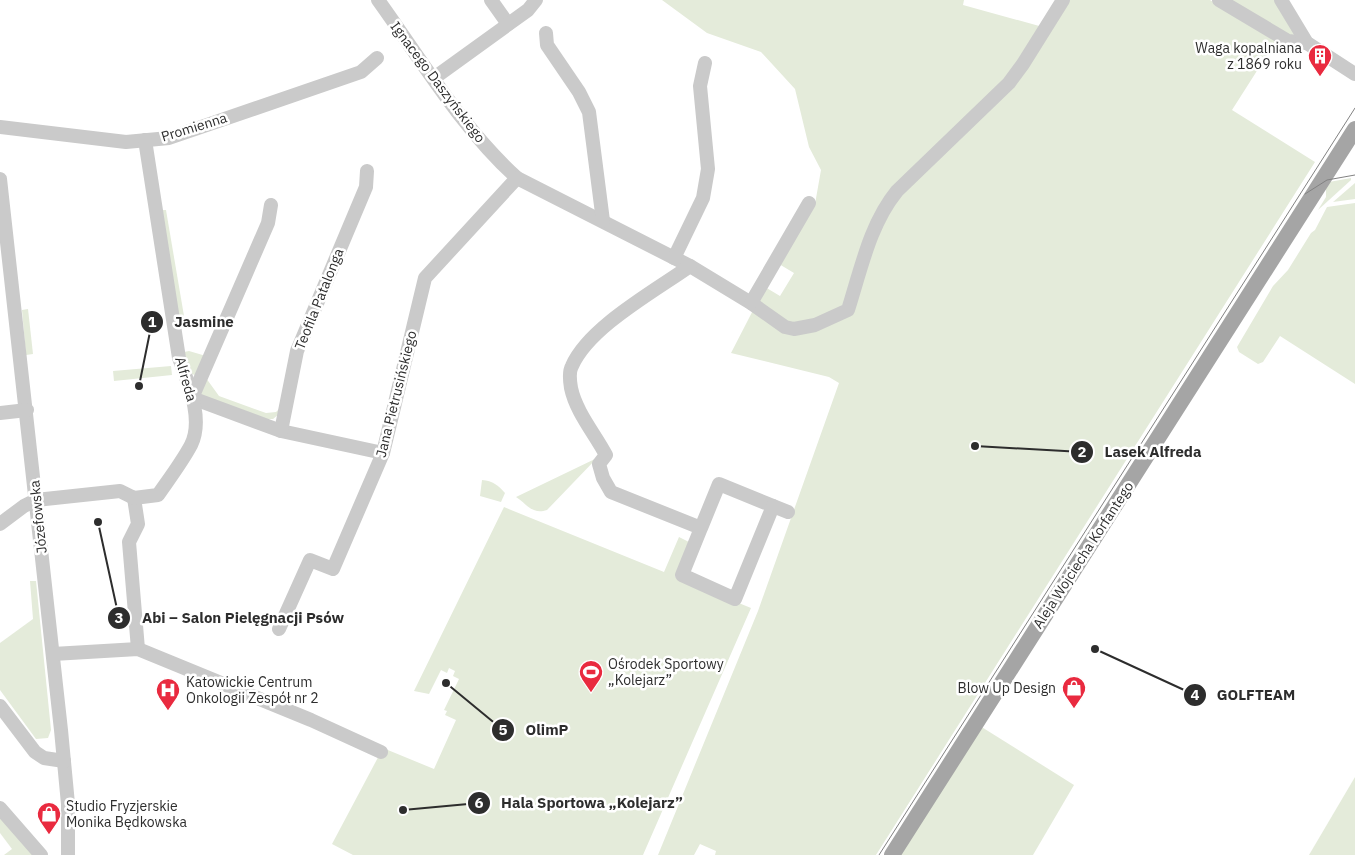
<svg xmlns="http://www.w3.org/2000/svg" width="1355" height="855" font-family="'IBM Plex Sans',sans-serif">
<rect width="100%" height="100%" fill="#fff"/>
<g fill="#e4ebda">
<polygon points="662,0 964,0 963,5 1050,29 1068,0 1210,0 1276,41 1232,110 1315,162 876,855 715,855 716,851 700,844 694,855 658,855 758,611 839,383 829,377 731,353 765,287 780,296 794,273 779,264 815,204 821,170 809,147 795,89 761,52 707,33"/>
<polygon points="1227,0 1281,0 1299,38 1285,35"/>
<polygon points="1351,178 1351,180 1318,210 1326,197 1326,187 1329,182"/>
<polygon points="1355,183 1355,199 1333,202"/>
<polygon points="1355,203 1355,384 1280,336 1263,362 1258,364 1239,352 1237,347 1273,286 1288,270 1311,233 1315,230 1327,207"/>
<polygon points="161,210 166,210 184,316 178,316"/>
<polygon points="28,309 33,354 26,355 22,310"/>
<polygon points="189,351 206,356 195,375 192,374 184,352"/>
<polygon points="171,366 172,375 114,381 113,371"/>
<polygon points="206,378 219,396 266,413 276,412 279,409 279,414 273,419 266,419 201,396 201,387"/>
<path d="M597,458L547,510C532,515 527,504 516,497Z"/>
<path d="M482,480C493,481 498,485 505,493L501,502L480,496Z"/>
<polygon points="504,507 664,572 679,537 689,542 675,577 751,608 643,855 353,855 332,844 383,748 434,769 456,720 445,715 447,711 444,710 459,679 453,676 455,671 449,668 447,673 441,670 429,694 414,691"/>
<polygon points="30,581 36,581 51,730 48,738 36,739 0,690 0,643 33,619"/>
<polygon points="980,726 1074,785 1033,855 899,855"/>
<polygon points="1355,777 1355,855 1309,855"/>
<polygon points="0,815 35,855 4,855 12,849 0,833"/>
</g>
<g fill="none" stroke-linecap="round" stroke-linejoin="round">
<g stroke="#cacaca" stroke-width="14">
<path d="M378,0C422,61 461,127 517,178L690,266L751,303L785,327L794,329L815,325L848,310C861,269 870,224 897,191L1009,83L1023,64L1063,0"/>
<polyline points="491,0 508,24"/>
<polyline points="1219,0 1288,41 1307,43"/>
<polyline points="1281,0 1307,43 1355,74"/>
<polyline points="546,33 547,45 579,92 589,112 603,221"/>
<polyline points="434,78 528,10 536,0"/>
<polyline points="0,127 126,142 169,138 361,72 377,58"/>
<polyline points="0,179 61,730 68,804 68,855"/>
<polyline points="674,258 703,198 708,169 700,86 705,63"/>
<path d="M690,266C655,291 589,327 572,366C569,371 570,382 571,388C576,412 595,434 606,455L599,464L603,478L611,492L701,528L719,484L773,506L735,599L682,575L701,528"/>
<polyline points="751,303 809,203"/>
<polyline points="192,398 268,223 271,205"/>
<polyline points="192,398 281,431 383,453"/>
<polyline points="0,413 27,410"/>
<polyline points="281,431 297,351 366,187 367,171"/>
<polyline points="134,498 138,524 129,542 138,649"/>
<polyline points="773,506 788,512"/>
<path d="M0,524L24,506L36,500L120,491L134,498L158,495C169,479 182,462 191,445C204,419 188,383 179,358L145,140"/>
<polyline points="279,629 310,560 333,569 383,453 425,278 517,178"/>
<polyline points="53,654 138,649 311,720 381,752"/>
<polyline points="0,706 35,752 44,758 64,761"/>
<polyline points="0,808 41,855"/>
</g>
<polyline stroke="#a5a5a5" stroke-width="16" points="892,855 1355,129"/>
<g stroke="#828282" stroke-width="1">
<polyline points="1305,194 1327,180 1355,175"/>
<polyline points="879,855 1355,108"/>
</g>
</g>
<defs>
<g id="building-pin" transform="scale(1.25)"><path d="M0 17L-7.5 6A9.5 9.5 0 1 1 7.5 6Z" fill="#e92a3f" stroke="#fff"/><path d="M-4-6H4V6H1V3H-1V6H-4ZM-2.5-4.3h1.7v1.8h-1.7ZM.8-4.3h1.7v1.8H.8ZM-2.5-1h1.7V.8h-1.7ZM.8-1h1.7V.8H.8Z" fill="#fff"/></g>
<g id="stadium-pin" transform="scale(1.25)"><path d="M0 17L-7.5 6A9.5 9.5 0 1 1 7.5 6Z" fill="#e92a3f" stroke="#fff"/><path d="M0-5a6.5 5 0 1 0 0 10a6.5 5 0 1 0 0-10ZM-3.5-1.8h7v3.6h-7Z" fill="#fff"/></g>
<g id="shop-pin" transform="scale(1.25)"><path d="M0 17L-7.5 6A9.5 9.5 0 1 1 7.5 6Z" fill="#e92a3f" stroke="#fff"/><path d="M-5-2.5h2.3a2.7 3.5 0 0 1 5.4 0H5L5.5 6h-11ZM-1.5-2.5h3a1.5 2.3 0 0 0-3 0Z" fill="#fff"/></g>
<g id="hospital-pin" transform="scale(1.25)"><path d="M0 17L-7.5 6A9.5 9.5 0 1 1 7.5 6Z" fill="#e92a3f" stroke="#fff"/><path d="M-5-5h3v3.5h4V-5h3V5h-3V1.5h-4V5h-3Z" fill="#fff"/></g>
</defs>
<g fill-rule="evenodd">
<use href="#building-pin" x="1320" y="56"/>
<use href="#stadium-pin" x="591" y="672"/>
<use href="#shop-pin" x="1074" y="688"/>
<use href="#hospital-pin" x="168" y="690"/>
<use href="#shop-pin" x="49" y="814"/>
</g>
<g text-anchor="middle" stroke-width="5" stroke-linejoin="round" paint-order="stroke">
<g font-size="14" fill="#2d2d2d" stroke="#fff" text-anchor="start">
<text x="1302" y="53" text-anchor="end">Waga kopalniana<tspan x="1302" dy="16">z 1869 roku</tspan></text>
<text x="608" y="669">Ośrodek Sportowy<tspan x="608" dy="16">„Kolejarz”</tspan></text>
<text x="186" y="687">Katowickie Centrum<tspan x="186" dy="16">Onkologii Zespół nr 2</tspan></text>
<text x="1056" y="693" text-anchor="end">Blow Up Design</text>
<text x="66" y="811">Studio Fryzjerskie<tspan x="66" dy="16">Monika Będkowska</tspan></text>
</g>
<g font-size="14" fill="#2d2d2d" stroke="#fff">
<text transform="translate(438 82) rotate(53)" y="5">Ignacego Daszyńskiego</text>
<text transform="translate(194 127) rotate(-17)" y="5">Promienna</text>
<text transform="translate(319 299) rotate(-68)" y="5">Teofila Patalonga</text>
<text transform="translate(186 379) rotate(74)" y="5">Alfreda</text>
<text transform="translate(396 394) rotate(-76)" y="5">Jana Pietrusińskiego</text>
<text transform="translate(38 517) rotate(-96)" y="5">Józefowska</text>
<text transform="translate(1083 555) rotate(-57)" y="5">Aleja Wojciecha Korfantego</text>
</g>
</g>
<path fill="none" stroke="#2d2d2d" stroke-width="2" d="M139 386L152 322M975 446L1082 452M98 522L119 618M1095 649L1195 695M446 683L503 730M403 810L479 803"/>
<g fill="#2d2d2d" stroke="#fff" stroke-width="2">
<circle cx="139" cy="386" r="5"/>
<circle cx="975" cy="446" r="5"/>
<circle cx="98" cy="522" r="5"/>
<circle cx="1095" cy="649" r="5"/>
<circle cx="446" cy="683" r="5"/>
<circle cx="403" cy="810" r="5"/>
<circle cx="152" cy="322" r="12"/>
<circle cx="1082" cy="452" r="12"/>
<circle cx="119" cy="618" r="12"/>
<circle cx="1195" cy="695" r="12"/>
<circle cx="503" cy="730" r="12"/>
<circle cx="479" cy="803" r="12"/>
</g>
<g font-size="15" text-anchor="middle" font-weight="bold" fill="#fff">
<text x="152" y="327">1</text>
<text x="1082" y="457">2</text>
<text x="119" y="623">3</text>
<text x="1195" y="700">4</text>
<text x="503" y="735">5</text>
<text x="479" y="808">6</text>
</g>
<g font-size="15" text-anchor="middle" font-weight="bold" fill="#2d2d2d" stroke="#fff" stroke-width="5" stroke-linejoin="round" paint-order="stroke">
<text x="204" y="327">Jasmine</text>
<text x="1153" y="457">Lasek Alfreda</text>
<text x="243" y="623">Abi – Salon Pielęgnacji Psów</text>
<text x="1256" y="700">GOLFTEAM</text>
<text x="547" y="735">OlimP</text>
<text x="592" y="808">Hala Sportowa „Kolejarz”</text>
</g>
</svg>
